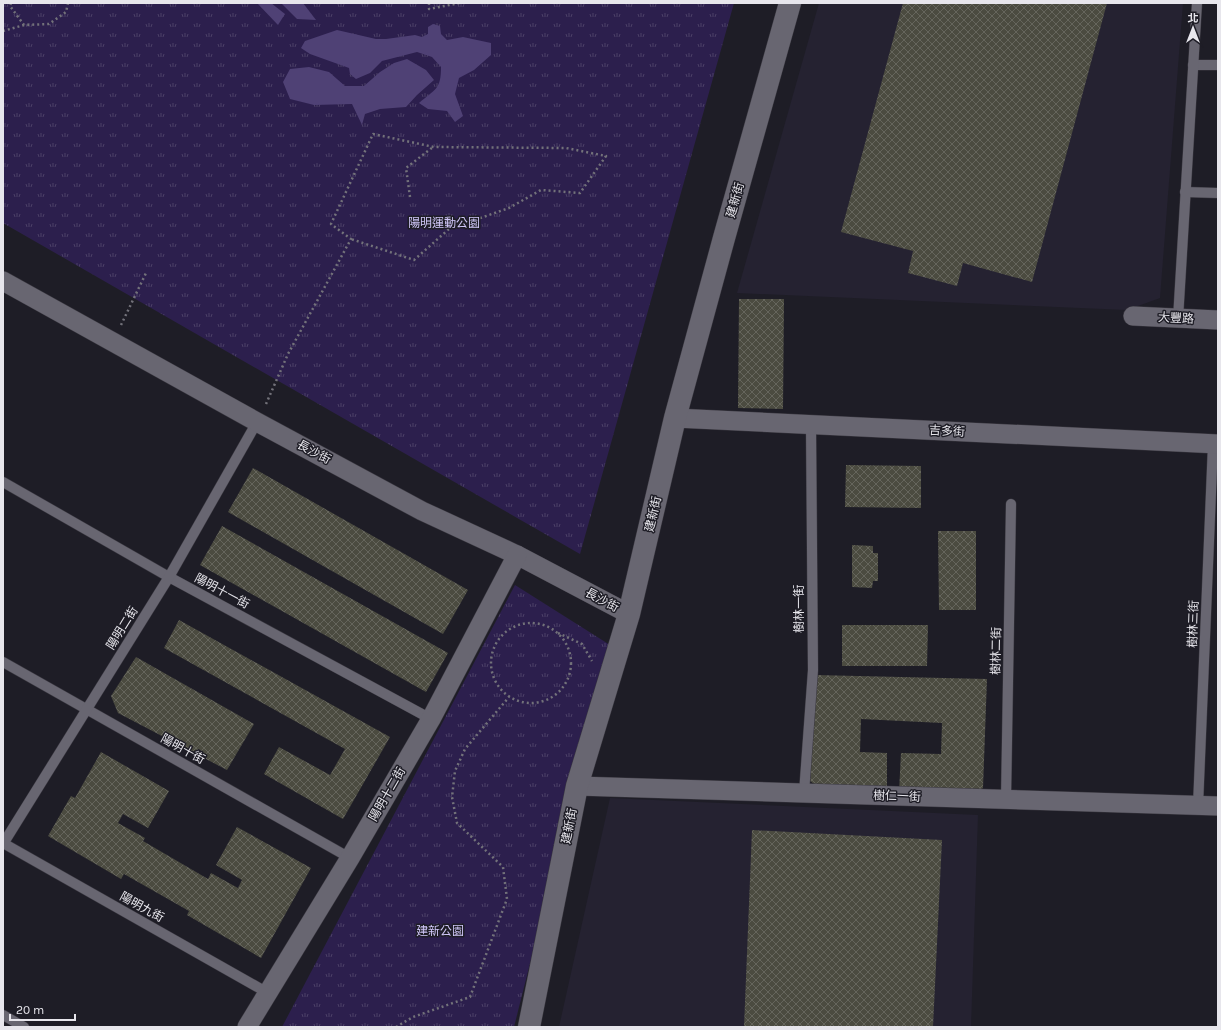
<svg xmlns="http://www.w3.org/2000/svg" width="1221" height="1030" font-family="Karla,'Noto Sans TC',sans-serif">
<defs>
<pattern id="park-tufts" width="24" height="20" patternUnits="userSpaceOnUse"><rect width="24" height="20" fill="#2c1f4d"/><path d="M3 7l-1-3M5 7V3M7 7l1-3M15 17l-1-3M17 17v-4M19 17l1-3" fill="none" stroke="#4b4067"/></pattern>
<pattern id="building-cross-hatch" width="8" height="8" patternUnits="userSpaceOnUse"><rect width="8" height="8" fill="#4b4b40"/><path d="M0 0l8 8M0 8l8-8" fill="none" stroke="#65655c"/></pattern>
</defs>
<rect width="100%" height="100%" fill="#1e1d26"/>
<g fill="#252231">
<polygon points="819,3 1183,3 1160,298 1127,310 737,293"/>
<polygon points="610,798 978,815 971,1027 559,1027"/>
</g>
<g fill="url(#park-tufts)">
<polygon points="3,3 734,3 580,554 3,223"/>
<polygon points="515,585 610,645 514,1027 282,1027"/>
</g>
<g fill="#4f4175">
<polygon points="257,3 271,3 285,14 278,25"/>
<polygon points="281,3 303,3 316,20 297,19"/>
<path d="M433,24L440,26L441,34L447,40L463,37L491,43V55L474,70L459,78L455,94L463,116L455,122L447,111L428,109L419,103C435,89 441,90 441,67L432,57L417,52L382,61L370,73L356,79L350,74L349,68L310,54L301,48L305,41L337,30L376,39H386L415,35L422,37L428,34V27Z"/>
<polygon points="407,59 426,70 434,80 417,95 406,107 380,109 365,114 362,125 352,104 314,105 290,99 283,82 290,69 309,67 329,72 345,86 364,86 380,72 394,63"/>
</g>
<g fill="url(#building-cross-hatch)">
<polygon points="903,3 1107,3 1032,282 963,263 957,286 908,273 913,251 841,232"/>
<polygon points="739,299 784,299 783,409 738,408"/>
<polygon points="846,465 921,466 921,508 845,507"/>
<polygon points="253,468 468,590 443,634 228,512"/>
<polygon points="222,526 448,653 426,692 200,565"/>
<polygon points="938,531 976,531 976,610 939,610"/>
<polygon points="852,545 873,546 873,553 878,553 878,581 873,581 872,588 852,587"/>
<polygon points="179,620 390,737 343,819 264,774 279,747 330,775 345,749 164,648"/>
<polygon points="842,625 928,625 927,666 842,666"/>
<polygon points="136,657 254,724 227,770 118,713 111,696"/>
<polygon points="815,675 987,679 983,788 975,795 899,792 901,753 941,754 942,723 861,719 860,752 887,753 887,792 818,787 810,781"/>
<polygon points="101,752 169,791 148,828 123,814 118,823 145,838 143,841 208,879 211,873 238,888 242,880 216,865 237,827 311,868 261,958 187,915 189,911 124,874 121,879 48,836 71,796 75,798"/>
<polygon points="752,830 942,840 933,1027 744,1027"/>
</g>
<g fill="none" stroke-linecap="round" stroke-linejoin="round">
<g stroke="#3a3840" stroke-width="11">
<g id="lane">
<polyline points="1193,65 1218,65"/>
<polyline points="1185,192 1218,193"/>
<polyline points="1178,319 1197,3"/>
<polyline points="3,482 169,577 431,719"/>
<polyline points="3,662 350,858"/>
<polyline points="804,793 813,670 811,425"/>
<polyline points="1006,800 1011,504"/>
<polyline points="1198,806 1213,444"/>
<polyline points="3,843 268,993"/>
<polyline points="3,844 169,577 257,422"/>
<polyline points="3,1015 24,1027"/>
</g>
</g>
<g stroke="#3a3840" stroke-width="20">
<g id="street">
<polyline points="3,281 257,422 422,511 517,555 629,614"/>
<polyline points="1133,316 1218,320"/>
<polyline points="675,418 1218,444"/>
<polyline points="577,786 1218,806"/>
<polyline points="247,1027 350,858 431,719 517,555"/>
</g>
</g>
<g stroke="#3a3840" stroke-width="23">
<polyline id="secondary" points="529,1027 577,786 629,614 675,418 724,238 790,3"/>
</g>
<g stroke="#73727a" stroke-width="2.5" stroke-dasharray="2 3" stroke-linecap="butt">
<polyline points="11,3 10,6 24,25 49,24 66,12 68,3"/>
<polyline points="429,3 429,9 460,3"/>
<polyline points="3,31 24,25"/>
<polyline points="410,197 406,168 433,147"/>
<polyline points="121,325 146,273"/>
<polyline points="266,404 288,354 351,239 331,224 373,134 434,147 566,148 606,156 580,193 541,190 509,208 449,229 414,260 351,239"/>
<circle cx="531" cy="663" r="40"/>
<polyline points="558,633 582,644 592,661"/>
<polyline points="396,1027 413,1017 470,997 507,899 503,867 457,823 452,797 455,771 465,749 509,697"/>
</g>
<use href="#lane" stroke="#686671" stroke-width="10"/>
<use href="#street" stroke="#686671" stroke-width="19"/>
<use href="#secondary" stroke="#686671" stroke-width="22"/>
</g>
<g text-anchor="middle" stroke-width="3" stroke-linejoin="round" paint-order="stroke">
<g font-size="12" fill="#e7e6ec" stroke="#1e1d26">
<text transform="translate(735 200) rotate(-74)" y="4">建新街</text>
<text transform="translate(1176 318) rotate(3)" y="4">大豐路</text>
<text transform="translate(947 431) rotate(3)" y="4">吉多街</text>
<text transform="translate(314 452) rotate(28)" y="4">長沙街</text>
<text transform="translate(653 514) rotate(-77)" y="4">建新街</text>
<text transform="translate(222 591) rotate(28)" y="4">陽明十一街</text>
<text transform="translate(602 600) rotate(28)" y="4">長沙街</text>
<text transform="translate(799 609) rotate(-90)" y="4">樹林一街</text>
<text transform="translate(1193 624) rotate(-88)" y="4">樹林三街</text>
<text transform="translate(122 628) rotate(-58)" y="4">陽明二街</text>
<text transform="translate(996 651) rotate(-89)" y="4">樹林二街</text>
<text transform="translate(183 749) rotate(29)" y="4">陽明十街</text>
<text transform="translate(387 794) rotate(-60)" y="4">陽明十二街</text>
<text transform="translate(897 796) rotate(2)" y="4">樹仁一街</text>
<text transform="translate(569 826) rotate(-79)" y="4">建新街</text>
<text transform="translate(142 907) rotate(29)" y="4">陽明九街</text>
</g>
<g font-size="12" fill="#d0c6f8" stroke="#1e1d26">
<text x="444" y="227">陽明運動公園</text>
<text x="440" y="935">建新公園</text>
</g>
</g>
<rect width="1221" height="1030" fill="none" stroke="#e7e6ec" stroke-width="8"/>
<g transform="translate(1193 28)" stroke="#1e1d26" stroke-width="3" paint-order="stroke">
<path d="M0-3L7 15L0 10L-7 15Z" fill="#e7e6ec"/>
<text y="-6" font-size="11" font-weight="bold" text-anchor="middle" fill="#e7e6ec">北</text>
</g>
<path d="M10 1014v6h65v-6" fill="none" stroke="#e7e6ec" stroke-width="2"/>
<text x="16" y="1014" font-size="12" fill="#e7e6ec" stroke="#1e1d26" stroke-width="3" paint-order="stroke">20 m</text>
</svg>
